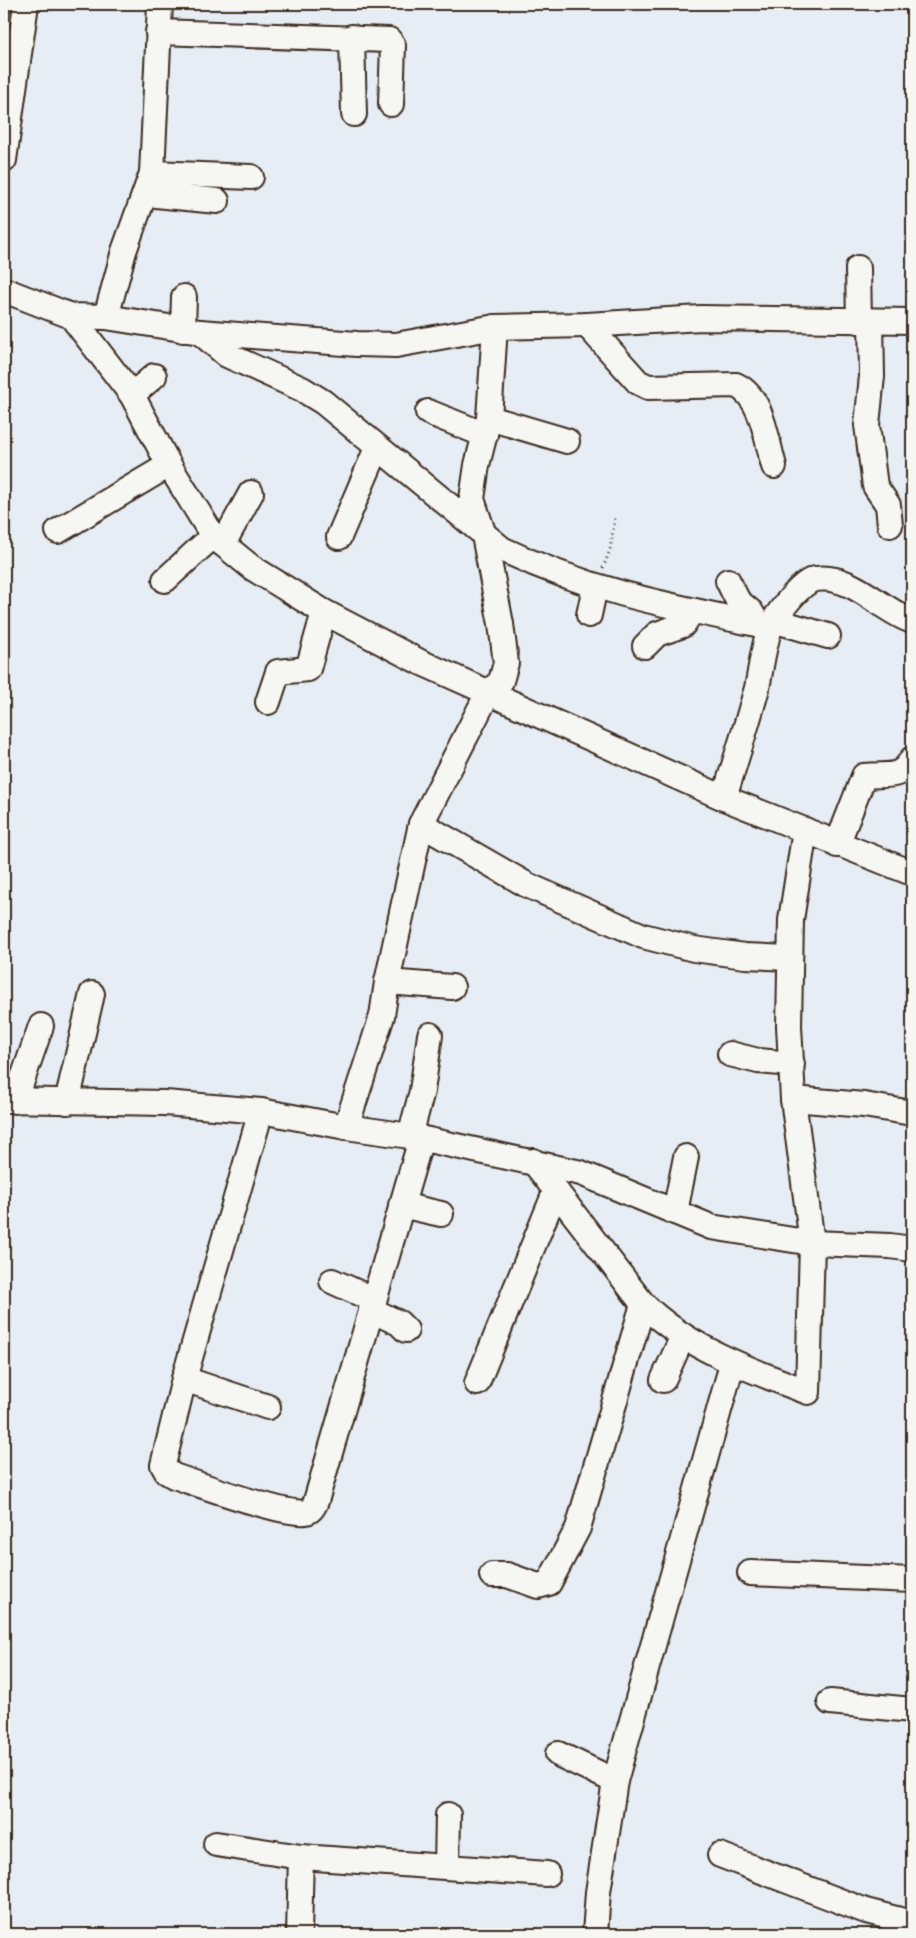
<svg xmlns="http://www.w3.org/2000/svg" width="916" height="1938" font-family="Pangolin,sans-serif">
<rect width="100%" height="100%" fill="#e7edf5"/>
<filter id="ink" filterUnits="userSpaceOnUse"><feTurbulence type="fractalNoise" baseFrequency=".02" numOctaves="2"/><feDisplacementMap in="SourceGraphic" scale="10" xChannelSelector="R" yChannelSelector="G"/><feConvolveMatrix kernelMatrix="1 2 1 2 8 2 1 2 1" color-interpolation-filters="sRGB"/></filter>
<g filter="url(#ink)">
<g fill="none" stroke-linecap="round" stroke-linejoin="round">
<g stroke="#3b2a1e" stroke-width="28">
<g id="minor">
<polyline points="158,32 389,40 393,45 391,104"/>
<polyline points="352,37 354,114"/>
<polyline points="4,160 26,4"/>
<polyline points="152,173 251,177"/>
<polyline points="146,194 217,201"/>
<polyline points="858,268 859,321"/>
<polyline points="4,290 71,316 106,317 200,332 357,344 396,345 495,327 587,325 701,318 912,321"/>
<polyline points="71,316 132,395 169,465 213,536 251,567 324,612 420,662 724,798 912,873"/>
<polyline points="106,317 124,251 152,173 160,4"/>
<polyline points="871,321 872,376 867,425 875,486 888,505 890,525"/>
<path d="M587,325L638,382L648,387L736,385C763,398 766,439 774,466"/>
<polyline points="183,330 184,297"/>
<path d="M200,332L227,355L302,389L323,402L502,549C591,592 675,607 771,627"/>
<polyline points="132,395 154,376"/>
<polyline points="428,412 485,435"/>
<polyline points="489,418 567,441"/>
<polyline points="58,531 169,465"/>
<polyline points="339,537 377,448"/>
<polyline points="223,544 251,493"/>
<polyline points="165,580 213,536"/>
<polyline points="728,581 738,601 751,612 759,625"/>
<polyline points="589,615 595,587"/>
<polyline points="776,621 828,636"/>
<polyline points="645,646 657,634 683,625 692,611"/>
<polyline points="268,702 278,672 308,669 324,612"/>
<path d="M724,798C735,762 747,725 757,688C761,669 763,647 770,628C775,616 802,580 816,579C853,574 880,610 912,621"/>
<polyline points="421,824 527,885 643,936 694,949 745,956 790,958"/>
<path d="M837,845L864,776C887,773 899,781 912,759"/>
<polyline points="387,982 452,987"/>
<polyline points="730,1054 758,1061 792,1064"/>
<polyline points="793,1099 864,1105 912,1113"/>
<polyline points="4,1100 165,1103 261,1111 346,1127 410,1136 581,1173 711,1227 812,1243 890,1246 912,1249"/>
<polyline points="15,1101 41,1026"/>
<polyline points="67,1102 92,994"/>
<path d="M261,1111L184,1379L163,1465L167,1472L174,1476C198,1484 286,1516 306,1512C311,1511 314,1506 316,1501L421,1139"/>
<polyline points="346,1127 382,1016 387,982 421,824 488,693 501,681 506,663 501,624 484,535 472,499 477,465 489,418 495,327"/>
<polyline points="410,1136 422,1091 430,1035"/>
<path d="M533,1161L643,1304C689,1349 750,1370 808,1392L812,1243L793,1099L789,1026L791,920L805,830"/>
<polyline points="401,1205 441,1214"/>
<polyline points="675,1212 686,1157"/>
<polyline points="332,1281 374,1300"/>
<polyline points="371,1310 399,1323 406,1330"/>
<polyline points="184,1379 268,1407"/>
<polyline points="663,1380 683,1336"/>
<polyline points="477,1383 556,1190"/>
<polyline points="750,1573 912,1580"/>
<polyline points="492,1575 507,1575 538,1586 549,1583 578,1528 643,1304"/>
<polyline points="830,1702 912,1710"/>
<polyline points="558,1754 615,1781"/>
<polyline points="216,1844 301,1857 547,1874"/>
<polyline points="720,1855 866,1911 912,1923"/>
<polyline points="447,1867 448,1815"/>
<polyline points="299,1934 301,1857"/>
<polyline points="595,1934 598,1892 615,1781 732,1364"/>
</g>
</g>
<polyline stroke="#3b2a1e" stroke-width="3" stroke-dasharray="1 4" stroke-linecap="butt" points="603,568 610,550 615,517"/>
<use href="#minor" stroke="#f6f6f2" stroke-width="24"/>
</g>
</g>
<rect width="916" height="1938" fill="none" stroke="#f6f6f2" stroke-width="20"/>
<rect x="10" y="10" width="896" height="1918" fill="none" stroke="#3b2a1e" stroke-width="2" filter="url(#ink)"/>
</svg>
